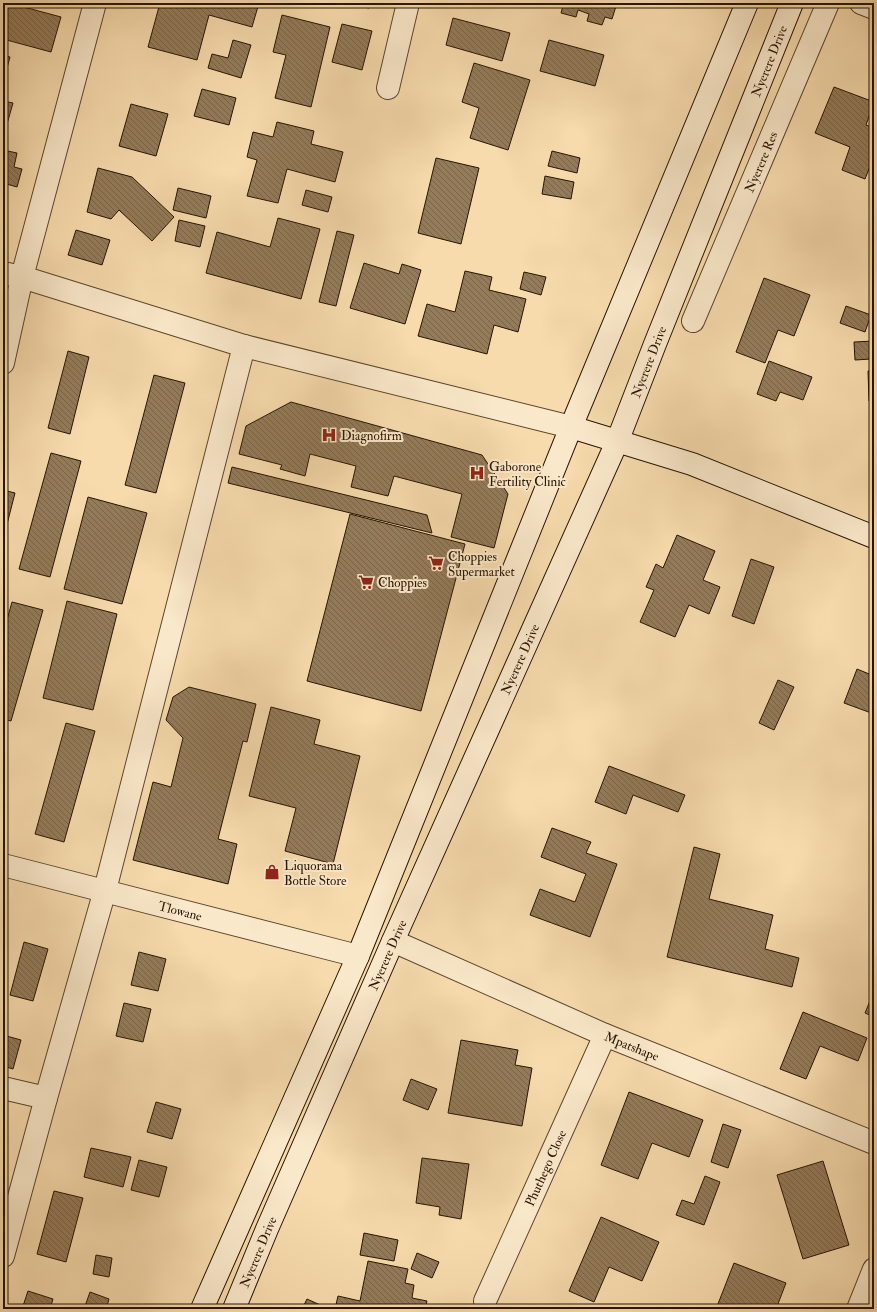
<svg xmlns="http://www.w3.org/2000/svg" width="877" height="1312" font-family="'IM FELL Double Pica',serif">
<defs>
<pattern id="building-back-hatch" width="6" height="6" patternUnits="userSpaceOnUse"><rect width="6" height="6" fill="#947b5a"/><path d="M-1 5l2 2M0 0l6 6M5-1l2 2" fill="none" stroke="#796448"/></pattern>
</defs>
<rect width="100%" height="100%" fill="#f7dbad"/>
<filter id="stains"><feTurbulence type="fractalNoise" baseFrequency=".005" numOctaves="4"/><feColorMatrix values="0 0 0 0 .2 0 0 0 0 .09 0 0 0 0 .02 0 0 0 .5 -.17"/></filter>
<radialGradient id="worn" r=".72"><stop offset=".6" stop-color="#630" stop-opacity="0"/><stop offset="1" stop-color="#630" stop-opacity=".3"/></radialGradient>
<g fill="url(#building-back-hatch)" stroke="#281400">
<polygon points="3,3 9,3 61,17 51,52 3,39"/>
<polygon points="160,3 259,3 252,27 209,15 197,60 148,47"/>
<polygon points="343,3 370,3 369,8"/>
<polygon points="559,3 617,3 612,19 605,17 602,25 587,21 589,14 578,10 576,17 561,13 563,6 558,4"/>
<polygon points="282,15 330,27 311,107 275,98 286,55 273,52"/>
<polygon points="453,18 510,33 502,61 446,45"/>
<polygon points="342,24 372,31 362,70 332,62"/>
<polygon points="233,40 251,45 241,78 208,68 212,54 228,58"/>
<polygon points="549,40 604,55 595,86 540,71"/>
<polygon points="3,55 10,57 3,83"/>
<polygon points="474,63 530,80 508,150 470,138 479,108 462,102"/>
<polygon points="834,87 874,102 866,125 874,128 874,156 865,179 842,170 850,147 815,133"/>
<polygon points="202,89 236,98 229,125 194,116"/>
<polygon points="3,101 13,103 5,131 3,131"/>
<polygon points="131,104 168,114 156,156 119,146"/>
<polygon points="277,122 314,131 311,144 343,152 335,182 287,169 278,203 247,196 257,160 247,157 253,132 273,137"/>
<polygon points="3,150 17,153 14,167 22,169 17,187 3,183"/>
<polygon points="552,151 580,158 577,173 548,166"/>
<polygon points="436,158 479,168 461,244 418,233"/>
<polygon points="98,168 132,177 174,217 152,241 119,210 111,219 87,212"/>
<polygon points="545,176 574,182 571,199 542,194"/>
<polygon points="178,188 211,196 206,218 173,210"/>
<polygon points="306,190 332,197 328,212 302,205"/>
<polygon points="278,218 320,229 301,299 206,273 217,232 270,247"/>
<polygon points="179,220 205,226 200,247 175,241"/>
<polygon points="76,230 110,240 102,265 68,255"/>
<polygon points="337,231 354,235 336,306 319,302"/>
<polygon points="364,263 399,274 402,264 421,270 405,324 350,308"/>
<polygon points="465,271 492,277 489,290 526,299 518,332 494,325 487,354 418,336 427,304 455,312"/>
<polygon points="524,272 546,277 541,295 520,289"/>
<polygon points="764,278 810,295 794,336 778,330 765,363 736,352"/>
<polygon points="846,306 871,315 865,332 840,323"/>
<polygon points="874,341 874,401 869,401 868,371 871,370 871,359 855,360 854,342"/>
<polygon points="68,351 89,357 70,434 48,428"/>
<polygon points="769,361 812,377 803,400 780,392 776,401 757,394"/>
<polygon points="154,375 185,383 156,493 125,485"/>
<polygon points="291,402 482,455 508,494 494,548 451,537 462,494 394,476 388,496 351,487 356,466 310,454 305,476 280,469 282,465 239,454 246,426"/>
<polygon points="51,453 81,461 50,577 19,569"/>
<polygon points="232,467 427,515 432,533 228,483"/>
<polygon points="3,490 15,493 3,540"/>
<polygon points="88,497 147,513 122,604 64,589"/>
<polygon points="350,514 465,544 421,711 307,681"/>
<polygon points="677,535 715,551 703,580 720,587 709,614 689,605 675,637 640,622 654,590 646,587 656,564 663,568"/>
<polygon points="751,559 774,567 754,624 732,616"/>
<polygon points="67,601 117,614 93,710 43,698"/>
<polygon points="12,602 43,610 11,721 3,719 3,634"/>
<polygon points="857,669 874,676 874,714 844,703"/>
<polygon points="778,680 794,687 774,730 759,723"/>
<polygon points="189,687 256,704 247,742 243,741 218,839 237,844 228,884 133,860 153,782 171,787 183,738 166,720 173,697"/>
<polygon points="271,707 320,720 314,744 360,756 333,864 285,851 296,808 249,796"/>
<polygon points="66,723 95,731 64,842 35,834"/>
<polygon points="609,766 685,795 678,812 633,795 626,814 595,802"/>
<polygon points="552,828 591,842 586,853 617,864 590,937 530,915 540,889 575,902 586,874 541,857"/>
<polygon points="694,847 720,854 709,899 773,915 765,949 799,958 792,987 667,957"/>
<polygon points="24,942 48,949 33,1001 10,995"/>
<polygon points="139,952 166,959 158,991 131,985"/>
<polygon points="874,991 874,1017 865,1013"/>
<polygon points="124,1003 151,1009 143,1042 116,1036"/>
<polygon points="803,1012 867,1038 858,1061 820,1046 806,1079 780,1069"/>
<polygon points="3,1035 21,1040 13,1069 3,1066"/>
<polygon points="461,1040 518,1050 515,1065 532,1068 522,1126 448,1113"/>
<polygon points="411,1079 437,1089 428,1110 403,1100"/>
<polygon points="629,1092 703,1120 689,1157 652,1143 638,1179 601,1165"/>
<polygon points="156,1102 181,1109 172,1139 147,1132"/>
<polygon points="723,1124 741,1130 728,1168 711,1162"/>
<polygon points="91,1148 131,1157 123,1187 84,1177"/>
<polygon points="422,1158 469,1164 461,1219 439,1215 440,1207 416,1203"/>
<polygon points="139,1160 167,1167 159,1197 131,1190"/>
<polygon points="823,1161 849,1245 803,1259 777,1175"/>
<polygon points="705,1176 720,1182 704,1225 676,1215 682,1200 694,1204"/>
<polygon points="54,1191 83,1198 66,1262 37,1254"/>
<polygon points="601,1217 659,1242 642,1281 609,1267 594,1302 569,1291"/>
<polygon points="364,1233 398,1240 394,1261 360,1255"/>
<polygon points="417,1253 439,1262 432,1278 411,1269"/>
<polygon points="96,1255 112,1258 109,1277 93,1274"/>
<polygon points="368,1261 408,1269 405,1283 414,1285 412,1298 427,1301 425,1309 335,1309 338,1296 360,1301"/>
<polygon points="734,1263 786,1283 776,1309 716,1309"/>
<polygon points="28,1291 53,1299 50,1309 22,1309"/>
<polygon points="90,1292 109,1299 106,1309 84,1309"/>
<polygon points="307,1299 329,1309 302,1309"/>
</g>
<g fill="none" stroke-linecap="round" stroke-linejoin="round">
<g stroke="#5c462b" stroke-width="24">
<g id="street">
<polyline points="861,3 874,8"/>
<polyline points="388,88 408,3"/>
<polyline points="3,273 22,277 244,346 571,427"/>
<path id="s1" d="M693,321L828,3"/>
<polyline points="3,363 22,277 95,3"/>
<path id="s2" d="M3,865L358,956"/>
<path id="s3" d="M393,941L605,1035L874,1143"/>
<polyline points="3,1088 46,1098"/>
<polyline points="3,1256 46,1098 105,890 244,346"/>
<path id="s4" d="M485,1301L605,1035"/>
<polyline points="858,1309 874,1269"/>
</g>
</g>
<g stroke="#281400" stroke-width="24">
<g id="secondary">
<polyline points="571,427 692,464 874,537"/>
<polyline points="202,1309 358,956 571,427 747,3"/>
<path id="s5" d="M234,1309L267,1229L393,941L617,442L655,344L792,3"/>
</g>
</g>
<use href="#street" stroke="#fae8ca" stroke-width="22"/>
<use href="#secondary" stroke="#fae8ca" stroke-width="22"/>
</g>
<defs>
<g id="hospital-bare" transform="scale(1.2)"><path d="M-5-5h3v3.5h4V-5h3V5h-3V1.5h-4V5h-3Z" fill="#8f2418" stroke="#fae8ca" stroke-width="2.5" paint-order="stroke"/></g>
<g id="supermarket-bare" transform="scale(1.2)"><path d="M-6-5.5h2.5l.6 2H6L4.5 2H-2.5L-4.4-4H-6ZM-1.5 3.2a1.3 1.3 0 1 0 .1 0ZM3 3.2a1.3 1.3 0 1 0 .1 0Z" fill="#8f2418" stroke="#fae8ca" stroke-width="2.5" paint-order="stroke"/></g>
<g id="shop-bare" transform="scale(1.2)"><path d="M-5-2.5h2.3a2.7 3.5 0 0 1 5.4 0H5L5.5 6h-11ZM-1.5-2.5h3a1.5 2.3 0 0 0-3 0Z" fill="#8f2418" stroke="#fae8ca" stroke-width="2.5" paint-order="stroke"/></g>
</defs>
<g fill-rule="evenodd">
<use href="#hospital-bare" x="329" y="435"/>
<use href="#hospital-bare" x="477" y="473"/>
<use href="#supermarket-bare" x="436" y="563"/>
<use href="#supermarket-bare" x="366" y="582"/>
<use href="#shop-bare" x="272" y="872"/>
</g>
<g text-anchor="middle" stroke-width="4" stroke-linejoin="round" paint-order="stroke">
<g font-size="13" fill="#281400" stroke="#fae8ca">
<text dy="5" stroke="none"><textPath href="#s5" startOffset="1358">Nyerere Drive</textPath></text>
<text dy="5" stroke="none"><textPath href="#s1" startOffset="173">Nyerere Res</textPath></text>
<text dy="5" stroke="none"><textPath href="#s5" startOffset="1034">Nyerere Drive</textPath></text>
<text dy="5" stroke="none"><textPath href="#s5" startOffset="710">Nyerere Drive</textPath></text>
<text dy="5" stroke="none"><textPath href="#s2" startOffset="183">Tlowane</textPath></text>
<text dy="5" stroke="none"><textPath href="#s5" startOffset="386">Nyerere Drive</textPath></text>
<text dy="5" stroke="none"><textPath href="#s3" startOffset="261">Mpatshape</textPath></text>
<text dy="5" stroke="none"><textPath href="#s4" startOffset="146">Phuthego Close</textPath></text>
<text dy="5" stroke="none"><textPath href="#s5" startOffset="62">Nyerere Drive</textPath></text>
</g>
<g font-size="13" fill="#281400" stroke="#fae8ca" text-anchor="start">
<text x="341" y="440">Diagnofirm</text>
<text x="489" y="471">Gaborone<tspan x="489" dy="15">Fertility Clinic</tspan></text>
<text x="448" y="561">Choppies<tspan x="448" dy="15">Supermarket</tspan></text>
<text x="378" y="587">Choppies</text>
<text x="284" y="870">Liquorama<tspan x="284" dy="15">Bottle Store</tspan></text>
</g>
</g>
<rect width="877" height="1312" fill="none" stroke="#f7dbad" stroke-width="16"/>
<rect x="4" y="4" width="869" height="1304" fill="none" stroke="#281400" stroke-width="2"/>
<rect x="8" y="8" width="861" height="1296" fill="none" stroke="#281400"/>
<rect width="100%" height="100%" filter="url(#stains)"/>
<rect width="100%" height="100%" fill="url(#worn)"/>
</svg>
